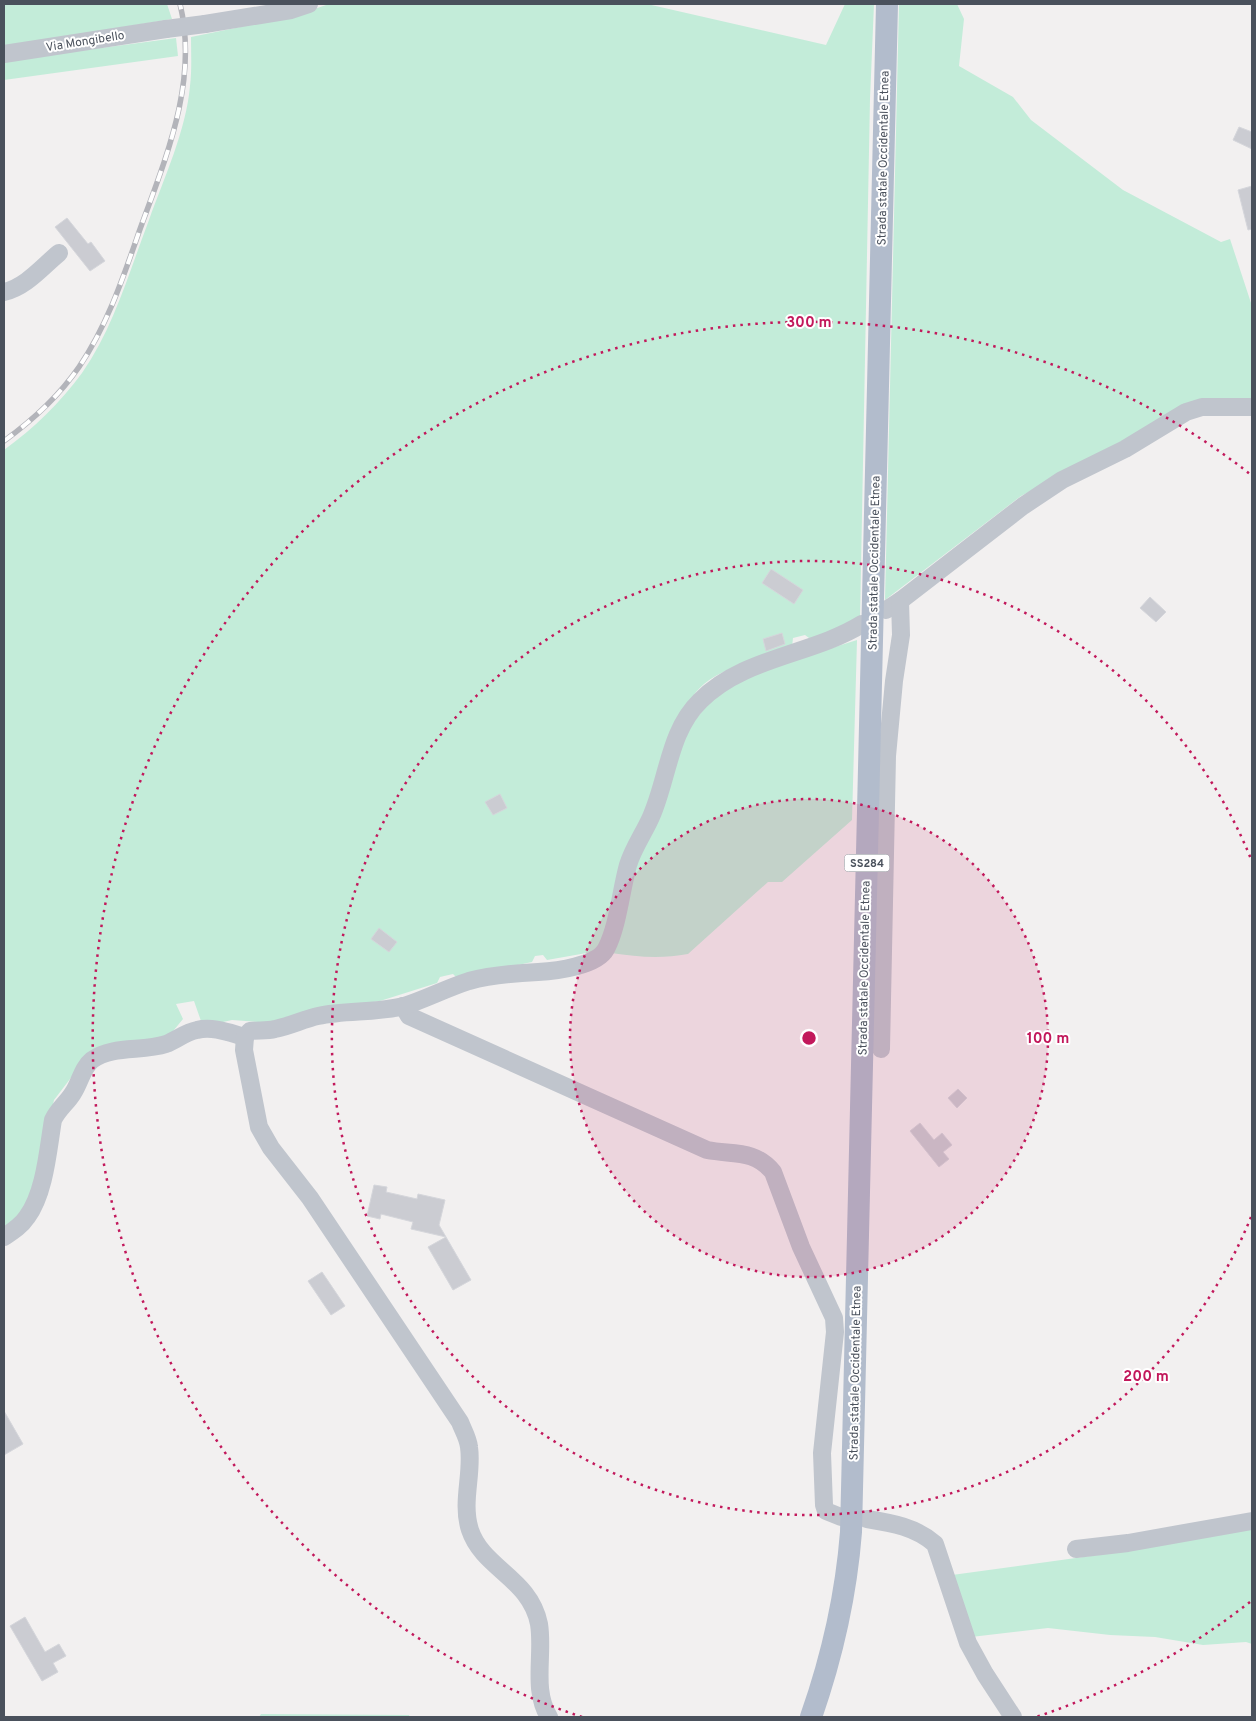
<svg xmlns="http://www.w3.org/2000/svg" width="1256" height="1721" font-family="Overpass,sans-serif">
<rect width="100%" height="100%" fill="#f2f0f0"/>
<g fill="#c3ecd9">
<polygon points="4,4 167,4 172,19 4,47"/>
<path d="M329,4H647L826,45L845,4H874L870,99L860,619L813,641L805,635L793,638L792,647C766,656 724,667 704,684C683,702 676,732 666,757C641,821 620,886 598,951L547,960L543,955L535,956L532,962L457,978L453,974L440,977L437,983L380,1001L318,1010L271,1023L232,1020L214,1024L201,1021L194,1001L176,1004L183,1019L169,1036L89,1054L54,1100L31,1201L4,1231V450C34,428 60,403 82,373C114,327 129,272 149,220C164,178 186,131 190,86C192,70 191,53 191,37L294,16Z"/>
<polygon points="899,4 957,4 964,19 959,66 1013,97 1031,120 1123,190 1221,242 1230,239 1252,306 1252,400 1202,400 1021,496 885,600"/>
<polygon points="176,38 178,56 4,80 4,61"/>
<path d="M857,640L852,820L782,882H768L688,954C662,959 637,957 611,953L632,866L689,727L717,694L762,670Z"/>
<polygon points="1252,1528 1252,1644 1246,1642 1203,1645 1155,1637 1110,1635 1048,1628 971,1637 952,1575 1134,1550"/>
<polygon points="261,1714 409,1715 410,1717 259,1717"/>
</g>
<g fill="#cbccd2" stroke="#d5d6db">
<polygon points="1239,127 1252,132 1252,149 1233,140"/>
<polygon points="1252,186 1252,229 1248,230 1238,190"/>
<polygon points="67,218 88,244 91,242 105,261 90,271 55,227"/>
<polygon points="771,569 803,590 794,604 762,583"/>
<polygon points="1150,597 1166,612 1156,622 1140,608"/>
<polygon points="782,633 785,644 766,651 763,639"/>
<polygon points="500,794 507,808 493,815 485,802"/>
<polygon points="379,928 397,942 389,952 371,939"/>
<polygon points="958,1089 967,1098 957,1108 948,1098"/>
<polygon points="920,1123 934,1140 942,1133 952,1145 943,1152 949,1159 939,1167 910,1131"/>
<polygon points="374,1185 387,1187 386,1192 417,1199 418,1194 445,1200 439,1225 446,1237 411,1229 413,1222 381,1214 380,1219 367,1216"/>
<polygon points="446,1237 471,1280 453,1290 428,1247"/>
<polygon points="322,1272 345,1306 331,1315 308,1281"/>
<polygon points="4,1411 23,1444 4,1455"/>
<polygon points="25,1617 45,1652 59,1644 66,1656 53,1663 58,1672 42,1681 10,1626"/>
</g>
<g fill="none" stroke-linecap="round" stroke-linejoin="round">
<g stroke="#c0c5cd" stroke-width="18">
<polyline points="205,24 291,10 309,4"/>
<polyline points="4,54 166,29"/>
<path d="M4,292C26,287 42,267 59,253"/>
<polyline points="886,610 900,601 1023,506 1062,480 1125,449 1186,412 1202,407 1252,407"/>
<path d="M403,1006L409,1016L707,1150C733,1155 754,1149 773,1172L801,1247L834,1318L835,1332L822,1453L824,1505L826,1511L841,1517"/>
<polyline points="881,1049 887,756 894,681 901,635 900,601"/>
<path d="M4,1237C13,1231 21,1226 27,1217C45,1193 48,1149 53,1120C58,1109 67,1103 73,1093C80,1083 82,1068 92,1060C113,1045 142,1052 166,1044C176,1040 186,1032 197,1030C213,1026 230,1033 245,1037"/>
<path d="M867,1519C892,1523 916,1527 935,1544L968,1643L985,1674L1013,1717"/>
<polyline points="1076,1549 1128,1543 1252,1521"/>
<path d="M549,1717C532,1690 544,1654 539,1624C530,1578 483,1569 470,1530C461,1502 473,1474 469,1447C468,1438 463,1430 460,1422L310,1198L271,1148L259,1127L244,1050L245,1037L250,1031C259,1030 267,1031 275,1029C290,1026 304,1019 318,1016C345,1010 378,1013 404,1006C426,999 447,988 469,981C491,975 516,973 538,972C556,971 597,966 606,949C618,926 621,890 628,865C633,848 644,833 651,817C668,779 669,731 700,701C743,657 812,655 862,624"/>
</g>
<path stroke="#b2bccc" stroke-width="22" d="M811,1717C832,1657 846,1596 851,1532L887,4"/>
<g stroke="#b3b4ba" stroke-width="5.5">
<path id="rail" d="M4,441C33,420 59,396 79,367C107,326 123,278 139,232C165,160 199,82 180,4"/>
</g>
<use href="#rail" stroke="#fff" stroke-width="4" stroke-dasharray="11" stroke-linecap="butt"/>
<polyline stroke="#c0c5cd" stroke-width="18" points="166,29 205,24"/>
</g>
<circle cx="809" cy="1038" r="239" fill="#c2185b" fill-opacity=".12"/>
<g fill="none" stroke="#c2185b" stroke-width="2.5" stroke-dasharray="2.5 5">
<circle cx="809" cy="1038" r="239"/>
<path d="M1251 1217A477 477 0 1 1 1251 859"/>
<path d="M1250 1602A716 716 0 0 1 1036 1717M582 1717A716 716 0 1 1 1250 474"/>
</g>
<g text-anchor="middle" stroke-width="4" stroke-linejoin="round" paint-order="stroke">
<rect fill="#fff" stroke="#80858d" stroke-width="1" x="844.5" y="854.5" width="45" height="17" rx="4"/>
<g font-size="11" font-weight="bold" fill="#4a515c">
<text x="867" y="867">SS284</text>
</g>
<g font-size="12" fill="#4a515c" stroke="#fff">
<text transform="translate(85 41) rotate(-9)" y="4">Via Mongibello</text>
<text transform="translate(883 158) rotate(-89)" y="4">Strada statale Occidentale Etnea</text>
<text transform="translate(874 563) rotate(-89)" y="4">Strada statale Occidentale Etnea</text>
<text transform="translate(864 968) rotate(-89)" y="4">Strada statale Occidentale Etnea</text>
<text transform="translate(855 1373) rotate(-89)" y="4">Strada statale Occidentale Etnea</text>
</g>
</g>
<circle cx="809" cy="1038" r="8" fill="#c2185b" stroke="#fff" stroke-width="2.5"/>
<g font-size="15" text-anchor="middle" font-weight="bold" fill="#c2185b" stroke="#fff" stroke-width="4" stroke-linejoin="round" paint-order="stroke">
<text x="809" y="327">300 m</text>
<text x="1048" y="1043">100 m</text>
<text x="1146" y="1381">200 m</text>
</g>
<rect width="1256" height="1721" fill="none" stroke="#4a515c" stroke-width="10"/>
</svg>
